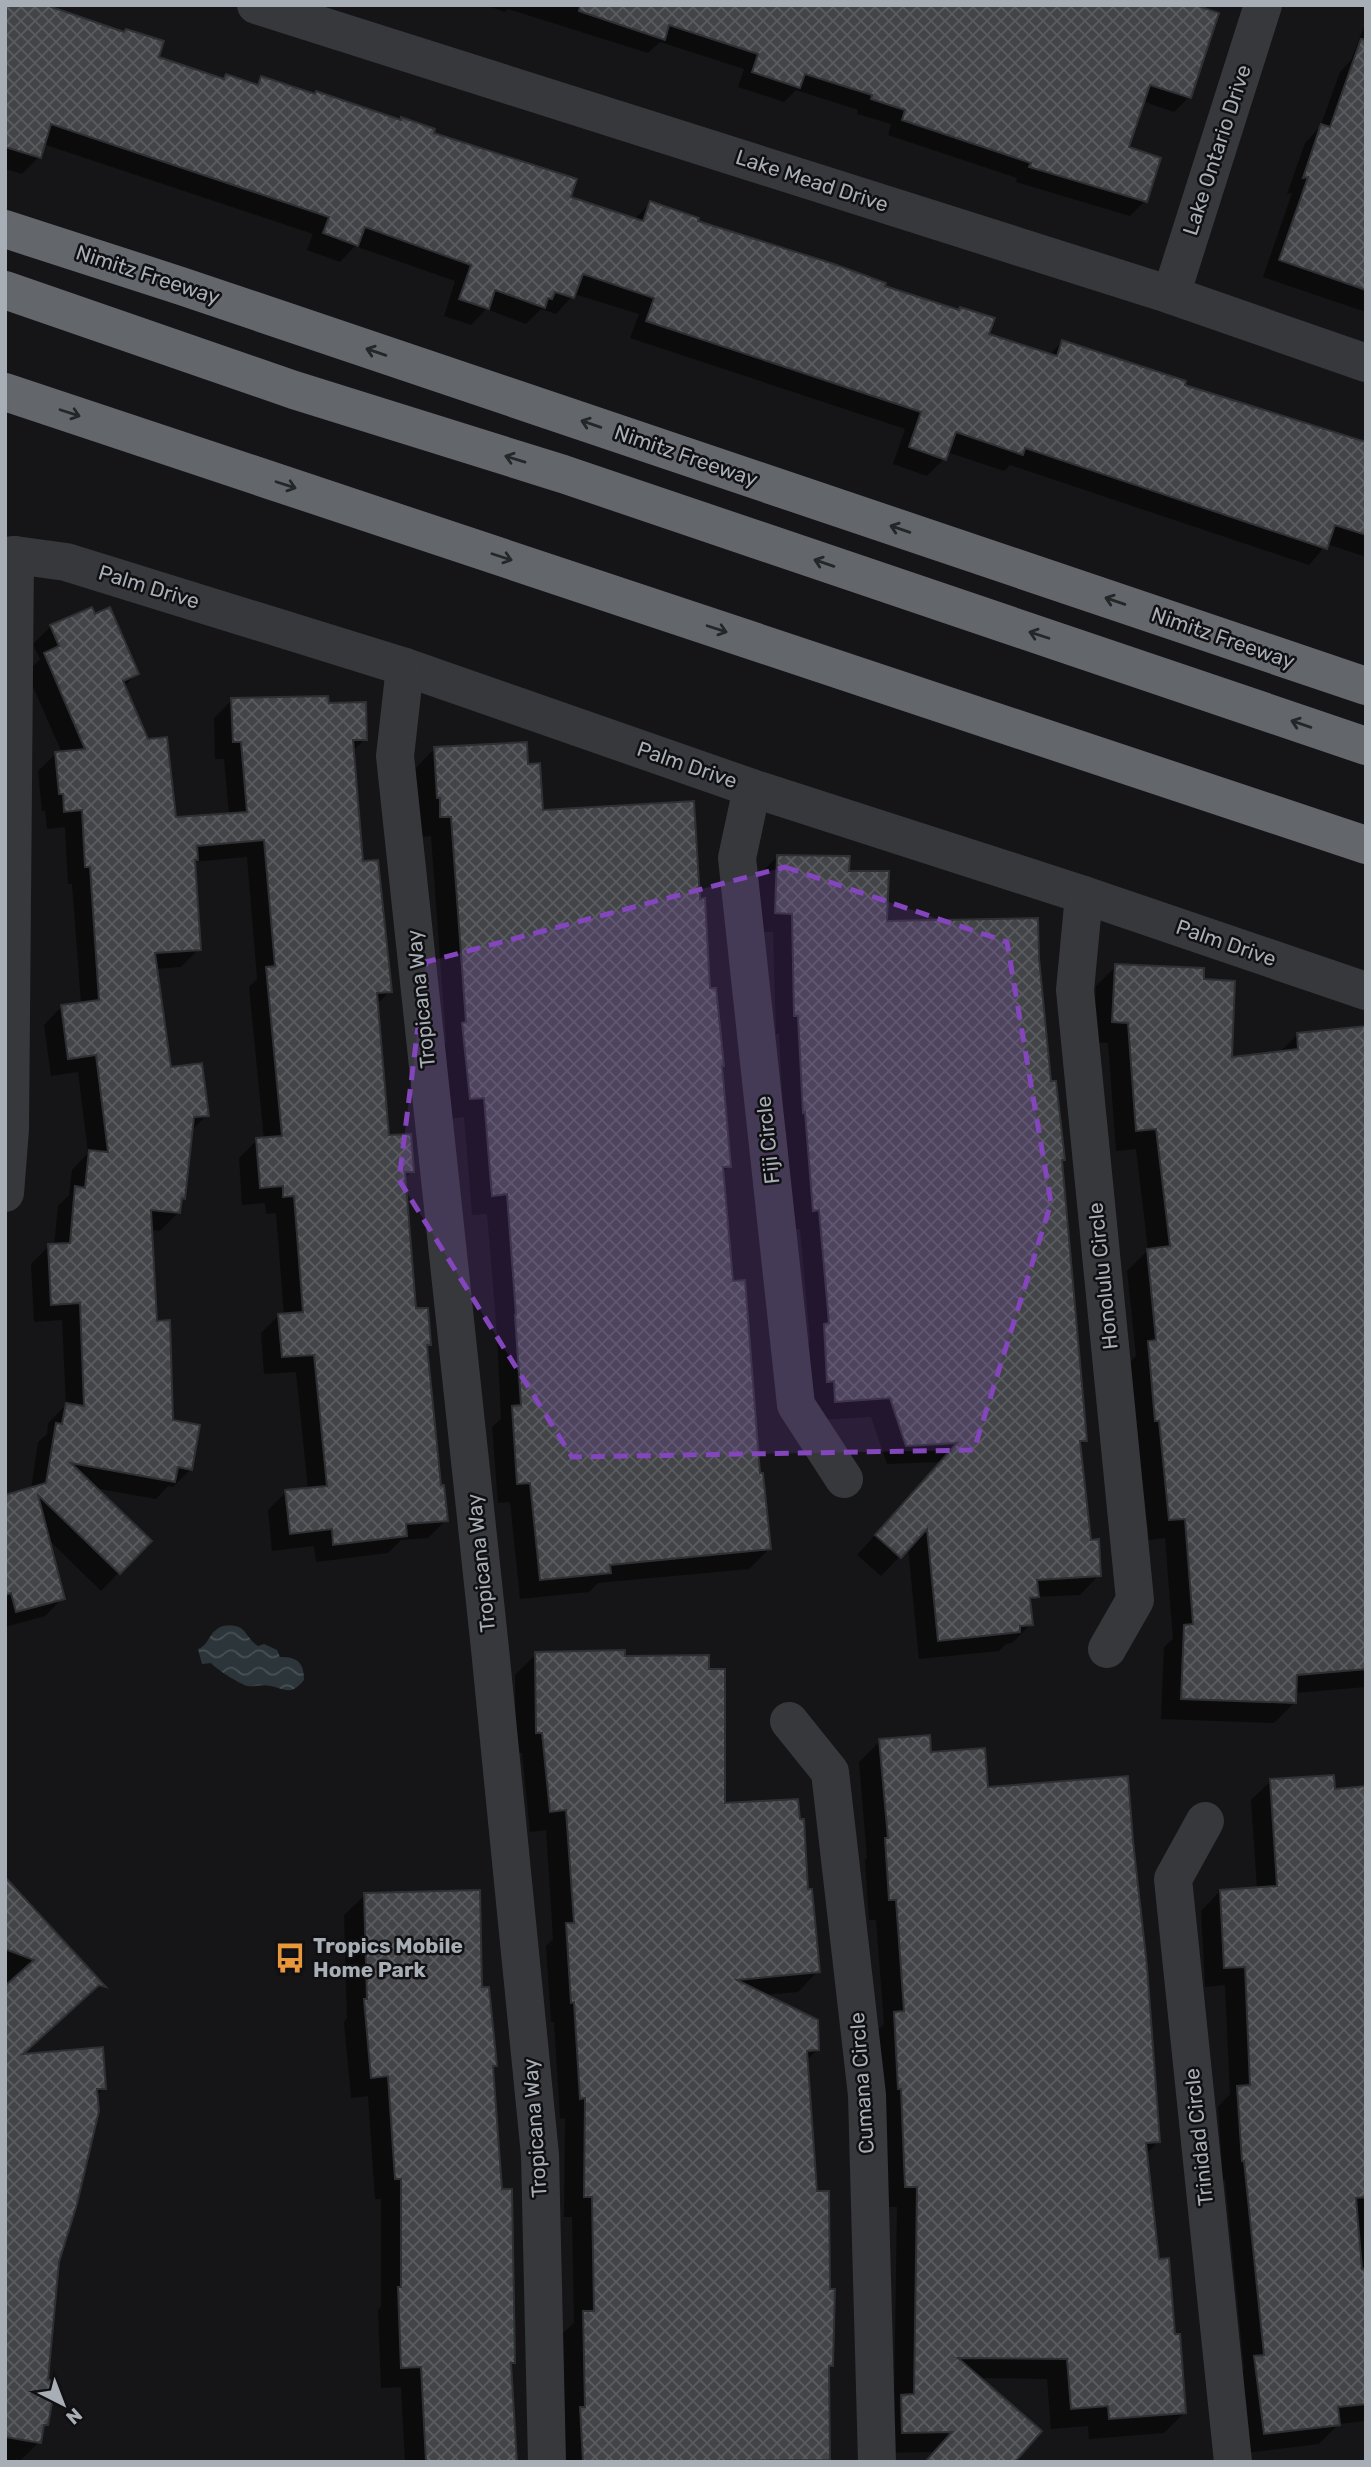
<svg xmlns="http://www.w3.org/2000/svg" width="1371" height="2467" font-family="Rubik,sans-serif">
<defs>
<pattern id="water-waves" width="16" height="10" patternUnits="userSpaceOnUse" patternTransform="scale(1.75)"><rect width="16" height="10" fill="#2c363a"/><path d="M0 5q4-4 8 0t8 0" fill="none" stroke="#485154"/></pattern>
<pattern id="building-cross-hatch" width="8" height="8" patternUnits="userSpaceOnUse" patternTransform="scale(1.75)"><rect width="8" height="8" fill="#424447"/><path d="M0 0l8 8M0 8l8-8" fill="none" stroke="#5a5c5f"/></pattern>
</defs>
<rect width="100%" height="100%" fill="#151517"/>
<path fill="url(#water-waves)" d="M223,1626C248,1623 243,1636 258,1646L264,1644L277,1650L280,1657C297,1657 304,1662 304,1680C291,1696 286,1689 270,1686C263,1684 255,1687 248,1686C241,1685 216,1669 211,1663L202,1664L198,1649C210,1645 208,1631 223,1626Z"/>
<g fill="#0007">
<polygon points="5,5 222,80 226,76 254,85 262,78 400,121 402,119 568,198 634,220 650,203 695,223 883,287 987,335 1049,355 1062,342 1183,386 1366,443 1366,557 1327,544 1309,565 1010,465 1004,471 947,452 944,459 927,476 893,464 905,429 630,338 639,314 574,294 556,314 541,309 526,324 486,309 471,325 444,316 455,281 355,246 340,262 307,250 313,234 43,144 39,157 22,174 5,169"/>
<polygon points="485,5 1191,5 1189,97 1174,112 1142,101 1126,148 1145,201 1130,216 1016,182 1017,178 888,135 891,124 857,114 858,110 796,90 784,102 738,87 744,69 660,42 648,53 508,9 505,12"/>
<polygon points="1366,22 1366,312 1263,277 1292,193 1287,194 1305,143 1320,127 1340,72 1351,60"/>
<polygon points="51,626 137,673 124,687 175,819 229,815 224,759 215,759 214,718 232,700 327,705 365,739 352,752 362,863 390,991 376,1005 388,1137 412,1171 404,1180 414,1310 429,1344 425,1348 439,1487 446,1520 428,1538 401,1540 388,1553 316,1562 314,1546 272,1551 268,1510 286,1492 308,1490 296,1372 264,1374 261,1333 279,1315 284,1315 276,1213 266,1214 265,1203 242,1205 239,1158 257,1140 264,1140 249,987 257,979 247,857 193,862 199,949 181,967 155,969 169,1069 207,1115 191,1131 183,1198 179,1202 178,1213 160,1231 150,1230 155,1323 171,1422 191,1469 173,1487 168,1486 156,1499 94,1488 149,1541 101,1591 48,1539 63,1598 45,1616 5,1627 5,1496 31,1489 38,1442 47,1434 48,1423 66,1405 62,1320 34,1322 31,1264 49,1246 54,1245 58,1206 69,1195 72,1170 88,1153 78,1072 51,1076 44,1025 61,1007 81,1004 72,884 68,884 65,827 47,829 45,811 42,811 38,771 56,753 62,753 27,673 40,659 33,644"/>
<polygon points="435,748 526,766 541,812 698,900 708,990 721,1067 729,1166 722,1174 731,1283 769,1549 749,1569 598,1583 589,1592 520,1599 510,1502 498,1503 492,1427 501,1419 497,1335 487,1214 472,1215 464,1117 450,1119 443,1045 446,1041 431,836 421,837 415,769"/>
<polygon points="777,857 847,872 886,923 1037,958 1050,1083 1063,1159 1061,1162 1085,1440 1079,1447 1089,1541 1099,1575 1080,1595 1035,1597 1029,1603 1031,1624 1012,1643 1006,1644 999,1651 919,1659 908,1548 881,1576 857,1555 941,1462 887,1464 871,1417 816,1420 809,1400 806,1345 810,1341 800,1229 794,1229 786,1131 784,1131 779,1034 776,1034 773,932 756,932 758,876"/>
<polygon points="1116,966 1202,981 1230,1059 1279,1053 1297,1035 1366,1028 1366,1687 1295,1693 1294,1703 1274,1723 1161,1719 1164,1647 1173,1639 1165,1538 1149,1540 1129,1363 1136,1356 1127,1271 1148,1250 1136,1149 1116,1151 1108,1043 1093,1042 1096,986"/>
<polygon points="536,1654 623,1658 723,1804 806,1891 818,1971 798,1992 764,1995 818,2049 806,2061 832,2366 827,2370 828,2462 562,2462 565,2425 563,2333 574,2323 572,2217 564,2217 565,2118 560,2119 554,2022 551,2022 546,1946 553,1939 546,1830 530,1832 522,1753 516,1753 515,1675"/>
<polygon points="880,1741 930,1754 987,1789 1158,2142 1146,2154 1157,2261 1174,2336 1185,2412 1164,2433 1089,2439 1088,2426 1051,2429 1047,2379 979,2378 1013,2462 925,2462 934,2452 882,2453 894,2404 897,2207 885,2207 874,2034 884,2024 876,1920 869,1920 865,1860 867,1858 859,1762"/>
<polygon points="1271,1781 1333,1790 1366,1788 1366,2421 1339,2424 1319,2444 1245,2453 1235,2378 1244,2369 1225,2180 1223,2180 1218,2107 1230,2094 1225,1985 1205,1987 1201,1911 1220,1891 1257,1889 1251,1800"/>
<polygon points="5,1892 99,1982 20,2056 104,2088 96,2096 57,2261 46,2382 46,2424 42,2429 39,2442 19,2462 5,2462"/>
<polygon points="365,1895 480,1989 495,2065 491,2068 513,2362 509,2366 516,2462 405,2462 401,2387 381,2388 378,2310 381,2306 381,2199 375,2199 368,2096 351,2098 344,2022 347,2018 344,1915"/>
</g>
<g fill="url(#building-cross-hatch)" stroke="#2f3033" stroke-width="2">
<polygon points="5,5 46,5 124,32 126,29 164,41 159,57 224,79 226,74 258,85 261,76 315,94 316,91 401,120 401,117 435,129 434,133 577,179 571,197 643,221 650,201 699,218 698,221 834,264 886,283 885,286 959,310 960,307 995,318 989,334 1057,356 1062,340 1186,381 1185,385 1366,442 1366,535 1335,525 1327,549 1025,448 1023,455 956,432 946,460 909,447 921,412 646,321 654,298 583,274 574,298 555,292 552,299 548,298 545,308 495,290 489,309 459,299 471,265 365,227 358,246 323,233 329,217 51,124 41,158 5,147"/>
<polygon points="580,5 1196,5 1219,13 1191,98 1150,85 1129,147 1161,158 1147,202 1029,167 1031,163 902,120 905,110 871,99 872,95 805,74 800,88 752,72 758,54 669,25 665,40 579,11"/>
<polygon points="1361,39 1366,40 1366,290 1279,260 1308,177 1303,178 1321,124 1330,127"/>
<polygon points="92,607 95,614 110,607 139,674 123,681 148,739 167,737 176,817 247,812 241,742 233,742 231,698 328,696 329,703 366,702 367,740 353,740 363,861 378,860 392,992 377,993 389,1135 411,1134 414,1172 405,1172 416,1308 428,1308 431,1345 427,1345 441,1485 444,1485 448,1521 406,1524 407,1536 333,1545 332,1529 290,1534 285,1490 327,1486 314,1355 282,1357 278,1314 303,1312 294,1196 283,1197 283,1186 260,1188 256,1138 282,1136 266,967 275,966 264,840 197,846 198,860 195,860 201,950 155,953 171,1067 202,1063 209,1116 194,1117 185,1199 182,1198 180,1213 151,1210 157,1321 170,1320 173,1420 200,1425 192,1470 178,1467 175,1482 71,1463 152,1541 120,1574 38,1495 65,1599 16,1612 11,1593 5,1595 5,1495 46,1483 56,1423 62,1424 66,1403 84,1406 80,1303 51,1305 48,1244 70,1243 75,1186 85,1188 89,1150 108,1152 96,1055 68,1059 61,1005 99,1000 90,867 85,867 82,810 64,812 63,794 59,794 55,752 85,749 44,653 59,646 50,625"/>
<polygon points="527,742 528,764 540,763 543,810 694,801 700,899 705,898 710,988 716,988 724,1066 722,1066 731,1167 723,1167 733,1281 745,1280 760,1473 763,1473 771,1549 610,1565 611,1573 540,1580 530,1483 517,1484 512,1406 521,1405 515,1315 516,1315 507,1194 492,1196 484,1098 470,1099 462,1023 466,1022 451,817 440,817 440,798 437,798 434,747"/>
<polygon points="777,855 850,856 849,871 889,871 887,921 1038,918 1039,958 1051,1081 1056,1081 1065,1160 1062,1160 1087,1441 1080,1441 1091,1540 1099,1539 1101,1576 1037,1580 1039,1597 1030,1598 1033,1625 1020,1626 1020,1632 938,1641 927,1529 901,1558 875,1535 957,1443 906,1446 890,1398 835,1402 834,1381 827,1382 824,1324 829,1323 819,1210 813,1211 805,1112 803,1113 798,1016 794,1016 792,914 775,913"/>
<polygon points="1115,964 1204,968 1204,979 1235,981 1232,1057 1298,1049 1297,1033 1366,1026 1366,1669 1297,1675 1296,1703 1181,1699 1184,1625 1193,1624 1185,1519 1169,1520 1159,1421 1155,1421 1148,1341 1156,1340 1147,1249 1170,1246 1156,1129 1136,1131 1128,1023 1112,1022"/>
<polygon points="625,1650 625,1656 709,1655 709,1669 725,1669 725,1803 798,1799 800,1819 804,1819 808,1889 812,1889 820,1972 737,1980 818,2020 819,2050 807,2051 817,2191 829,2191 830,2289 835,2289 833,2366 829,2366 830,2460 583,2462 580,2407 585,2407 583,2311 594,2311 592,2197 584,2197 585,2098 580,2099 574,2002 571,2003 566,1923 574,1923 566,1810 550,1812 542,1733 536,1733 535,1652"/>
<polygon points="930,1735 931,1752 985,1748 988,1787 1128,1776 1133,1841 1147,1966 1160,2142 1146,2143 1159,2259 1169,2258 1175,2334 1180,2334 1186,2413 1109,2419 1108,2406 1071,2409 1067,2359 958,2358 1042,2431 1015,2462 925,2462 952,2432 902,2433 901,2395 914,2394 917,2187 905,2187 901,2089 898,2089 894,2012 904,2011 896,1900 889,1900 885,1838 888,1838 879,1739"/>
<polygon points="1334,1775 1335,1789 1366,1786 1366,2197 1356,2198 1362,2269 1366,2269 1366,2404 1338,2407 1340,2425 1264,2434 1254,2356 1264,2355 1244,2161 1242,2161 1237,2086 1250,2085 1245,1967 1224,1968 1220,1890 1277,1886 1270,1779"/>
<polygon points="5,1877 106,1987 99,1985 23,2054 103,2047 106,2089 97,2089 99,2111 77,2204 59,2262 48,2380 56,2381 48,2425 44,2425 41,2443 5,2437 5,1986 34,1960 5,1949"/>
<polygon points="480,1890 482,1987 489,1987 497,2066 493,2066 502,2189 512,2189 515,2363 511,2363 517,2462 426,2462 421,2367 401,2368 398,2287 401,2287 401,2179 395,2179 388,2076 371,2078 364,1999 367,1999 364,1893"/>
</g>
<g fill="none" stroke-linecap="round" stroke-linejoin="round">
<g stroke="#36383c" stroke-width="38">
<polyline points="256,5 1171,295 1366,363"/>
<polyline points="1171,295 1263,5"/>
<polyline points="5,556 15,555 66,562 405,667 752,788 1084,895 1366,991"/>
<polyline points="405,667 395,756 490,1649 540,2155 547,2462"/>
<polyline points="752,788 737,858 796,1405 844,1479"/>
<polyline points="1084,895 1075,990 1135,1600 1107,1649"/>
<polyline points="5,1193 10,1129 15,555"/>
<polyline points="789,1721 830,1772 867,2095 877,2462"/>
<polyline points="1205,1821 1173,1879 1233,2462"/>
</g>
<g stroke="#63676c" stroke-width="38">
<polyline points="5,229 181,286 1366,686"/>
<polyline points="5,290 294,390 563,474 1366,746"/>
<polyline points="5,392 1366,845"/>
</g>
</g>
<defs><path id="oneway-shaft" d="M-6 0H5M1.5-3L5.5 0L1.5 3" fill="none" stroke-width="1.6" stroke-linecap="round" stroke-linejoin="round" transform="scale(1.75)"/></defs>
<g stroke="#252628">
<use href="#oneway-shaft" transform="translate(376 352) rotate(-161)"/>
<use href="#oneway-shaft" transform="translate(70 413) rotate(18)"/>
<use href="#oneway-shaft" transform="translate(591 424) rotate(-161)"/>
<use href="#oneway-shaft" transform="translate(515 459) rotate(-163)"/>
<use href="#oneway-shaft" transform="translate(286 485) rotate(18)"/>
<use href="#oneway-shaft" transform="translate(900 529) rotate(-161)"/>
<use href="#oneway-shaft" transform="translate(502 557) rotate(18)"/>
<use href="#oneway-shaft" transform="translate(824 563) rotate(-161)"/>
<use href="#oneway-shaft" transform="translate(1115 601) rotate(-161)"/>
<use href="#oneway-shaft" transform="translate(717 629) rotate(18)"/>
<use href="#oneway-shaft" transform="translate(1039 635) rotate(-162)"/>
<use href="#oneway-shaft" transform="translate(1301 724) rotate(-161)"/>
</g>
<path fill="#8446bd" fill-opacity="0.2" stroke="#8446bd" stroke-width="5" stroke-dasharray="14 9" stroke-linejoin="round" d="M785,867L1007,942L1051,1203L974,1450L572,1457L399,1180L426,962Z"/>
<defs>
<g id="bus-bare" transform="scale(2.415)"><path d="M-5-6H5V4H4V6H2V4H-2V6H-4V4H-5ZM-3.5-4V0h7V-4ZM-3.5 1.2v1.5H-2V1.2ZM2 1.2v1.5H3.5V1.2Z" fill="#e8973c" stroke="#101012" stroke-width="2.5" paint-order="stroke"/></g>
</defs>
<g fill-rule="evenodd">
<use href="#bus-bare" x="290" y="1958"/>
</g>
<g text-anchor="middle" stroke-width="5" stroke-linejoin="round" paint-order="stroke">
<g font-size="21" fill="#a8aeb6" stroke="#101012">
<text transform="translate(1217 150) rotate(-72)" y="7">Lake Ontario Drive</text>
<text transform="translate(812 181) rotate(18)" y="7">Lake Mead Drive</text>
<text transform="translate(148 275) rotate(18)" y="7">Nimitz Freeway</text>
<text transform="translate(686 456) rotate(19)" y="7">Nimitz Freeway</text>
<text transform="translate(149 587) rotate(17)" y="7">Palm Drive</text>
<text transform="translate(1223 638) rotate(19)" y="7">Nimitz Freeway</text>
<text transform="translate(687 765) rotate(19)" y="7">Palm Drive</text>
<text transform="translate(1226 943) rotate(19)" y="7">Palm Drive</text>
<text transform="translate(421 999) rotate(-96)" y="7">Tropicana Way</text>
<text transform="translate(768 1140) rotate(-96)" y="7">Fiji Circle</text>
<text transform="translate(1103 1276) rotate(-96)" y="7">Honolulu Circle</text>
<text transform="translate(481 1563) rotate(-96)" y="7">Tropicana Way</text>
<text transform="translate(862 2083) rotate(-94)" y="7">Cumana Circle</text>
<text transform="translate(535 2128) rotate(-94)" y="7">Tropicana Way</text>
<text transform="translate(1199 2137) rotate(-96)" y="7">Trinidad Circle</text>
</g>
<g font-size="21" font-weight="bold" fill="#a8aeb6" stroke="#101012" text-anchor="start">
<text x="313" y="1953">Tropics Mobile<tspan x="313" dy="24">Home Park</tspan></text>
</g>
</g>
<rect width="1371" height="2467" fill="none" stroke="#a8aeb6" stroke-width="14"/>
<g transform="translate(63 2404) rotate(138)" stroke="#101012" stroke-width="5" paint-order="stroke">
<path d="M0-5L12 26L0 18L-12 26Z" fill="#a8aeb6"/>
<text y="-10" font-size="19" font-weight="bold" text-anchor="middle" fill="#a8aeb6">N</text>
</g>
</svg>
